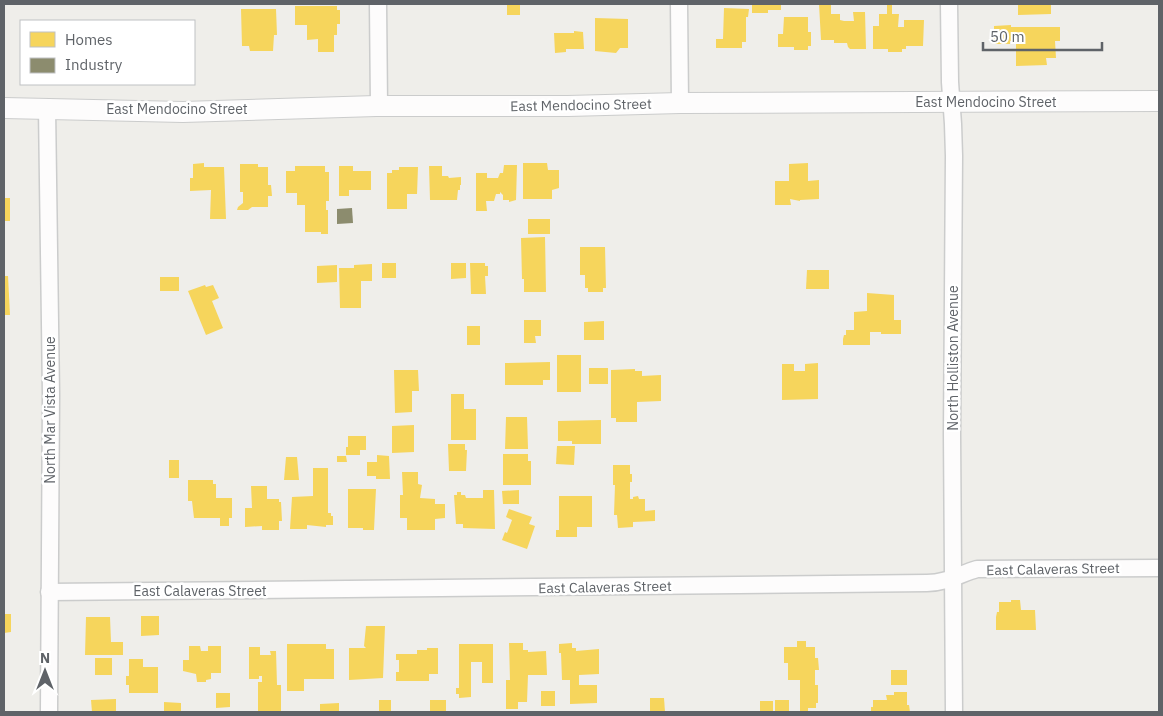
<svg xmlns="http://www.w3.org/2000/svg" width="1163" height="716" font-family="'IBM Plex Sans',sans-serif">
<rect width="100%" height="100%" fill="#efeeea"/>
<g fill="#f6d55c">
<rect x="507" y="4" width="13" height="11"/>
<polygon points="752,4 781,4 781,10 768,10 768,13 752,13"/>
<polygon points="819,4 831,4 831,14 840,14 840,20 844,21 854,21 853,12 865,12 866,49 850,49 848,47 847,43 834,43 834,40 821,40"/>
<polygon points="887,4 892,4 892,14 899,14 898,27 904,27 904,20 924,20 923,46 906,46 906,49 902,49 902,52 888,52 888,49 873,49 873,26 879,26 879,14 887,14"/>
<polygon points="1018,4 1051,4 1051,14 1018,15"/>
<polygon points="295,6 337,6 337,10 340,10 340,24 337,24 337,35 334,35 334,52 318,52 318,39 307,40 307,25 295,25"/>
<polygon points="724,8 749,9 748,17 746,17 746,42 742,42 742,48 716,48 716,39 723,39"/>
<polygon points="241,9 276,9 277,35 274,35 273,51 250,51 249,46 242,46"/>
<polygon points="784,17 808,17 808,32 811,32 811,46 808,46 808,50 794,50 794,47 778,47 778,34 783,34"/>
<polygon points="595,18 628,19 628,48 620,48 616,53 595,51"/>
<polygon points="1011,25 1011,27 1060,27 1060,41 1055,41 1056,58 1046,58 1047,65 1016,66 1016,41 1010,41 1010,44 994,44 994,26"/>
<polygon points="574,31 583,32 584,49 566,49 566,52 555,53 554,33 574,33"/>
<polygon points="204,163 204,167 224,167 226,219 210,219 211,190 190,191 190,178 193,178 193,164"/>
<polygon points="523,163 547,163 548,170 559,170 559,188 552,190 552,199 523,199"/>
<polygon points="808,163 808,181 819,180 819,199 800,200 800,201 790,199 791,205 775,205 775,181 789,181 789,164"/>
<polygon points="240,164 258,164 258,167 268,167 268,185 271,185 272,196 268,196 268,207 252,207 248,210 237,210 238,207 243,203 243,192 240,192"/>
<polygon points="504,165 517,165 516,200 509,202 509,200 503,200 503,195 500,192 500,194 496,194 494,201 486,201 487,211 476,211 476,173 487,173 487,178 498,178 500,173 503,173"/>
<polygon points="295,166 325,166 325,172 329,172 329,201 326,201 326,210 328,210 328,234 321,234 321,232 305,232 305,205 297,205 297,193 286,193 286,171 295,171"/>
<polygon points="339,166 353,166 353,171 371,171 371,190 349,190 349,196 339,196"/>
<polygon points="429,166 442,166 442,176 448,176 449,178 461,177 461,185 460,185 460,190 458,190 457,200 430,200"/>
<polygon points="399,167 418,167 417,194 407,194 407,209 387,209 387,173 392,173 392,170 399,170"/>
<rect x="4" y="198" width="6" height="23"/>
<rect x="528" y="219" width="22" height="15"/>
<polygon points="545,237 546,292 524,292 524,279 522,279 521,238"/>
<polygon points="580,247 605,247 606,288 603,288 603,292 588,292 588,288 585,288 585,275 580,275"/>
<rect x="382" y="263" width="14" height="15"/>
<polygon points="451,263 466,263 466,278 451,279"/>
<polygon points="470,263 485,263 485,266 488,266 488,276 485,276 486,294 471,294"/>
<polygon points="372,264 372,281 361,281 361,308 340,308 339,268 354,268 354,265"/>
<polygon points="337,265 337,282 317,283 317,266"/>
<polygon points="807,270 829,270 829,289 806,289"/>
<polygon points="4,276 8,276 10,315 4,315"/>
<rect x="160" y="277" width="19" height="14"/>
<polygon points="205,285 206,287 213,285 219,298 212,301 223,328 206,335 188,291"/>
<polygon points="867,293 894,295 894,320 901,320 901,334 881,334 881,332 870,332 870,345 843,345 843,339 844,335 846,335 846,330 854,330 854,312 867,311"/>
<polygon points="524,320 541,320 541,336 535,336 536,343 524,343"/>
<polygon points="604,321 604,340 584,340 584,322"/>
<rect x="467" y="326" width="13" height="19"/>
<rect x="557" y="355" width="24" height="37"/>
<polygon points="550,362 550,380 543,380 543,385 505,385 505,363"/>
<polygon points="818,363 818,399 782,400 782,364 794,364 794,371 805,371 805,364"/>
<rect x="589" y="368" width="19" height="16"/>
<polygon points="635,369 635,371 642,371 642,376 661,375 661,401 637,402 637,422 616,422 616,418 611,418 611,370"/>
<polygon points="394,370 418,370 419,391 412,391 412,412 395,413"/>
<polygon points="451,394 464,394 464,409 476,409 476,440 451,440"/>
<polygon points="506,417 527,417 528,449 505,449"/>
<polygon points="601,420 601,444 572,444 572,441 558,441 558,421"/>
<polygon points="414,425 414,452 392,453 392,426"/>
<polygon points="348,436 366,436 366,450 360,450 360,455 346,455 346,447 348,447"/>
<polygon points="448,444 465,444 465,450 467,450 466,471 449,471"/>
<polygon points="557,446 575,446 574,465 556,464"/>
<polygon points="503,454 528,454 528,461 531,461 531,485 503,485"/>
<polygon points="377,455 389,456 390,479 376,479 376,476 367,476 367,462 377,462"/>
<polygon points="337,456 346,456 347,462 337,462"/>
<polygon points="286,457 297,457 299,480 284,480"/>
<rect x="169" y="460" width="10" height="18"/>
<polygon points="613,465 630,465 630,474 632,474 632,482 630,482 630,499 633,499 633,497 638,496 639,499 645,499 645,511 655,510 655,521 633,522 633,527 618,528 617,515 614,515 615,485 613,485"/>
<polygon points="313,468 328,468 328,513 331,513 331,516 333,516 333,525 326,525 326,527 307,525 307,529 290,529 292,497 313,496"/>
<polygon points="402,472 418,472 418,484 422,485 420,498 435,499 435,504 445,504 445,518 435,519 435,530 407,530 407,518 400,518 400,495 403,495"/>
<polygon points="188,480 213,480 213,484 216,484 216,498 232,498 232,518 229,518 229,526 220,526 220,518 194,518 192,501 188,501"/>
<polygon points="251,486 267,486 267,499 279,499 279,502 281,502 282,521 279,521 279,530 262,530 262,526 245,527 245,508 252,508"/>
<polygon points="348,489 376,489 374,530 363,530 363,528 348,528"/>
<polygon points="483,490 494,490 495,529 463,528 463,524 456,524 454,495 457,495 457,492 461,492 461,495 465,495 466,498 483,498"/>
<polygon points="519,490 519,504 503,504 502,491"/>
<polygon points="559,496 592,496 592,527 577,527 577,537 556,537 556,530 559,530"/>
<polygon points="509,509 532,517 529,524 535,526 527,549 502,540 505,532 507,533 512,520 506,517"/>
<polygon points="1011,600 1020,600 1021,610 1035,610 1036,630 996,630 996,617 997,612 999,612 999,602 1011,602"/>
<polygon points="4,614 11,614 11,632 4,633"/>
<polygon points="141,616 159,616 159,635 141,636"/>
<polygon points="86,617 110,617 111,642 123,642 123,655 85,655"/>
<polygon points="366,626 385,626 383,678 349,680 349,648 366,648 364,646"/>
<polygon points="797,641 806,641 806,647 815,647 815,658 818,658 819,670 815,670 815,685 818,685 818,703 816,703 816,708 808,708 808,712 800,712 800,680 788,680 788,663 784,663 784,647 797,647"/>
<polygon points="509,643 523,643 523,650 528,650 528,652 546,651 547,675 528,675 527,702 518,702 518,709 506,709 506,680 510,680"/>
<polygon points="572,643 572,648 576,648 576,651 599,649 599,674 579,675 579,685 597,685 597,703 570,704 570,680 562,680 561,653 559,653 559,644"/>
<polygon points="287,644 326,644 326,649 334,649 334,679 304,679 304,691 287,691"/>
<polygon points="459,644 493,644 493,683 482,683 482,662 471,662 471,697 459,698 459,694 456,694 456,688 459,688"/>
<polygon points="189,646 200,646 201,651 208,651 208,646 221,646 221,673 211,673 211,679 206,680 206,682 197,682 196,674 183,671 183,660 189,660"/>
<polygon points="249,647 260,647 260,655 271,655 270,651 276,651 277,685 281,685 281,712 258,712 258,682 262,682 262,676 259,676 259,679 249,679"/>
<polygon points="427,648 438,648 438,674 429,674 429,681 396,681 396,672 399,672 399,660 396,660 396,654 417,654 417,650 427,650"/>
<rect x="95" y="658" width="17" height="17"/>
<polygon points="129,659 143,659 143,667 158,667 158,693 129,693 129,685 126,685 126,676 129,676"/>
<rect x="891" y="670" width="16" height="15"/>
<rect x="541" y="691" width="14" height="15"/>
<polygon points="894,692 907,692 907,705 909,705 910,712 871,712 871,707 873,707 873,700 887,700 886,695 894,695"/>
<polygon points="216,693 230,693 230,707 216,708"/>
<polygon points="650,698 664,698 665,712 650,712"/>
<polygon points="116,699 116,712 92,712 91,700"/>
<rect x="379" y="700" width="12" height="12"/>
<rect x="430" y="700" width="16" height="12"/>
<rect x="775" y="700" width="14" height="12"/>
<rect x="760" y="701" width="13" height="11"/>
<polygon points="164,702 181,703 181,712 164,712"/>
<polygon points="339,703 339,712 320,712 320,704"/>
</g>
<polygon fill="#8c8c6e" points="352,208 353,223 337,224 337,209"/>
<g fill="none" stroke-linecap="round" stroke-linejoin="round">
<g stroke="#cbcccc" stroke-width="19">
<g id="minor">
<polyline points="378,4 379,106"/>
<polyline points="679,4 680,103"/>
<polyline points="949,4 950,82 953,124 954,156 952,434 954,712"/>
<polyline points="47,108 51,395 49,712"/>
<path d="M49,592L927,583C946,583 960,574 977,569L1159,568"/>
</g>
</g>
<g stroke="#cbcccc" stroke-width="22">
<polyline id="tertiary" points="4,108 183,112 376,106 568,106 680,103 1159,101"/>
</g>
<use href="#minor" stroke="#fdfcfc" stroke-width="16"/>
<use href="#tertiary" stroke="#fdfcfc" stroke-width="20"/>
</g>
<g text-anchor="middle" stroke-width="5" stroke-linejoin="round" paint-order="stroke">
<g font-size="14" fill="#5f6368" stroke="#fff">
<text x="986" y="107">East Mendocino Street</text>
<text transform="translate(581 105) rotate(-1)" y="5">East Mendocino Street</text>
<text x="177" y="114">East Mendocino Street</text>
<text transform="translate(953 358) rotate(-90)" y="5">North Holliston Avenue</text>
<text transform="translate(50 410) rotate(-90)" y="5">North Mar Vista Avenue</text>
<text transform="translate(1053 569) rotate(-1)" y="5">East Calaveras Street</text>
<text transform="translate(605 587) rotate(-1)" y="5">East Calaveras Street</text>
<text x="200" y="596">East Calaveras Street</text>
</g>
</g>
<rect width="1163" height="716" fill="none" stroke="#5f6368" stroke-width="10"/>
<rect x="20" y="20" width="175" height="65" fill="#ffffff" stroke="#bfc1c3"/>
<rect x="30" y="32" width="25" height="15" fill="#f6d55c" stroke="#bfc1c3"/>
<text x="65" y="45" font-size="15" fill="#5f6368">Homes</text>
<rect x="30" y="58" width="25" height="15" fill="#8c8c6e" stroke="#bfc1c3"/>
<text x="65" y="70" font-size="15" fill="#5f6368">Industry</text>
<g transform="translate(45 671)" stroke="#ffffff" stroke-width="4" paint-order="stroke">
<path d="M0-4L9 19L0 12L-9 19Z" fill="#5f6368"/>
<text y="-8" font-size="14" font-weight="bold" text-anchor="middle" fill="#5f6368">N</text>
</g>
<path d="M983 42v8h119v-8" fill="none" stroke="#5f6368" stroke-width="2.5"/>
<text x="990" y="42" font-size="15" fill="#5f6368" stroke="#ffffff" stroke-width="4" paint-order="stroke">50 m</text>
</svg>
